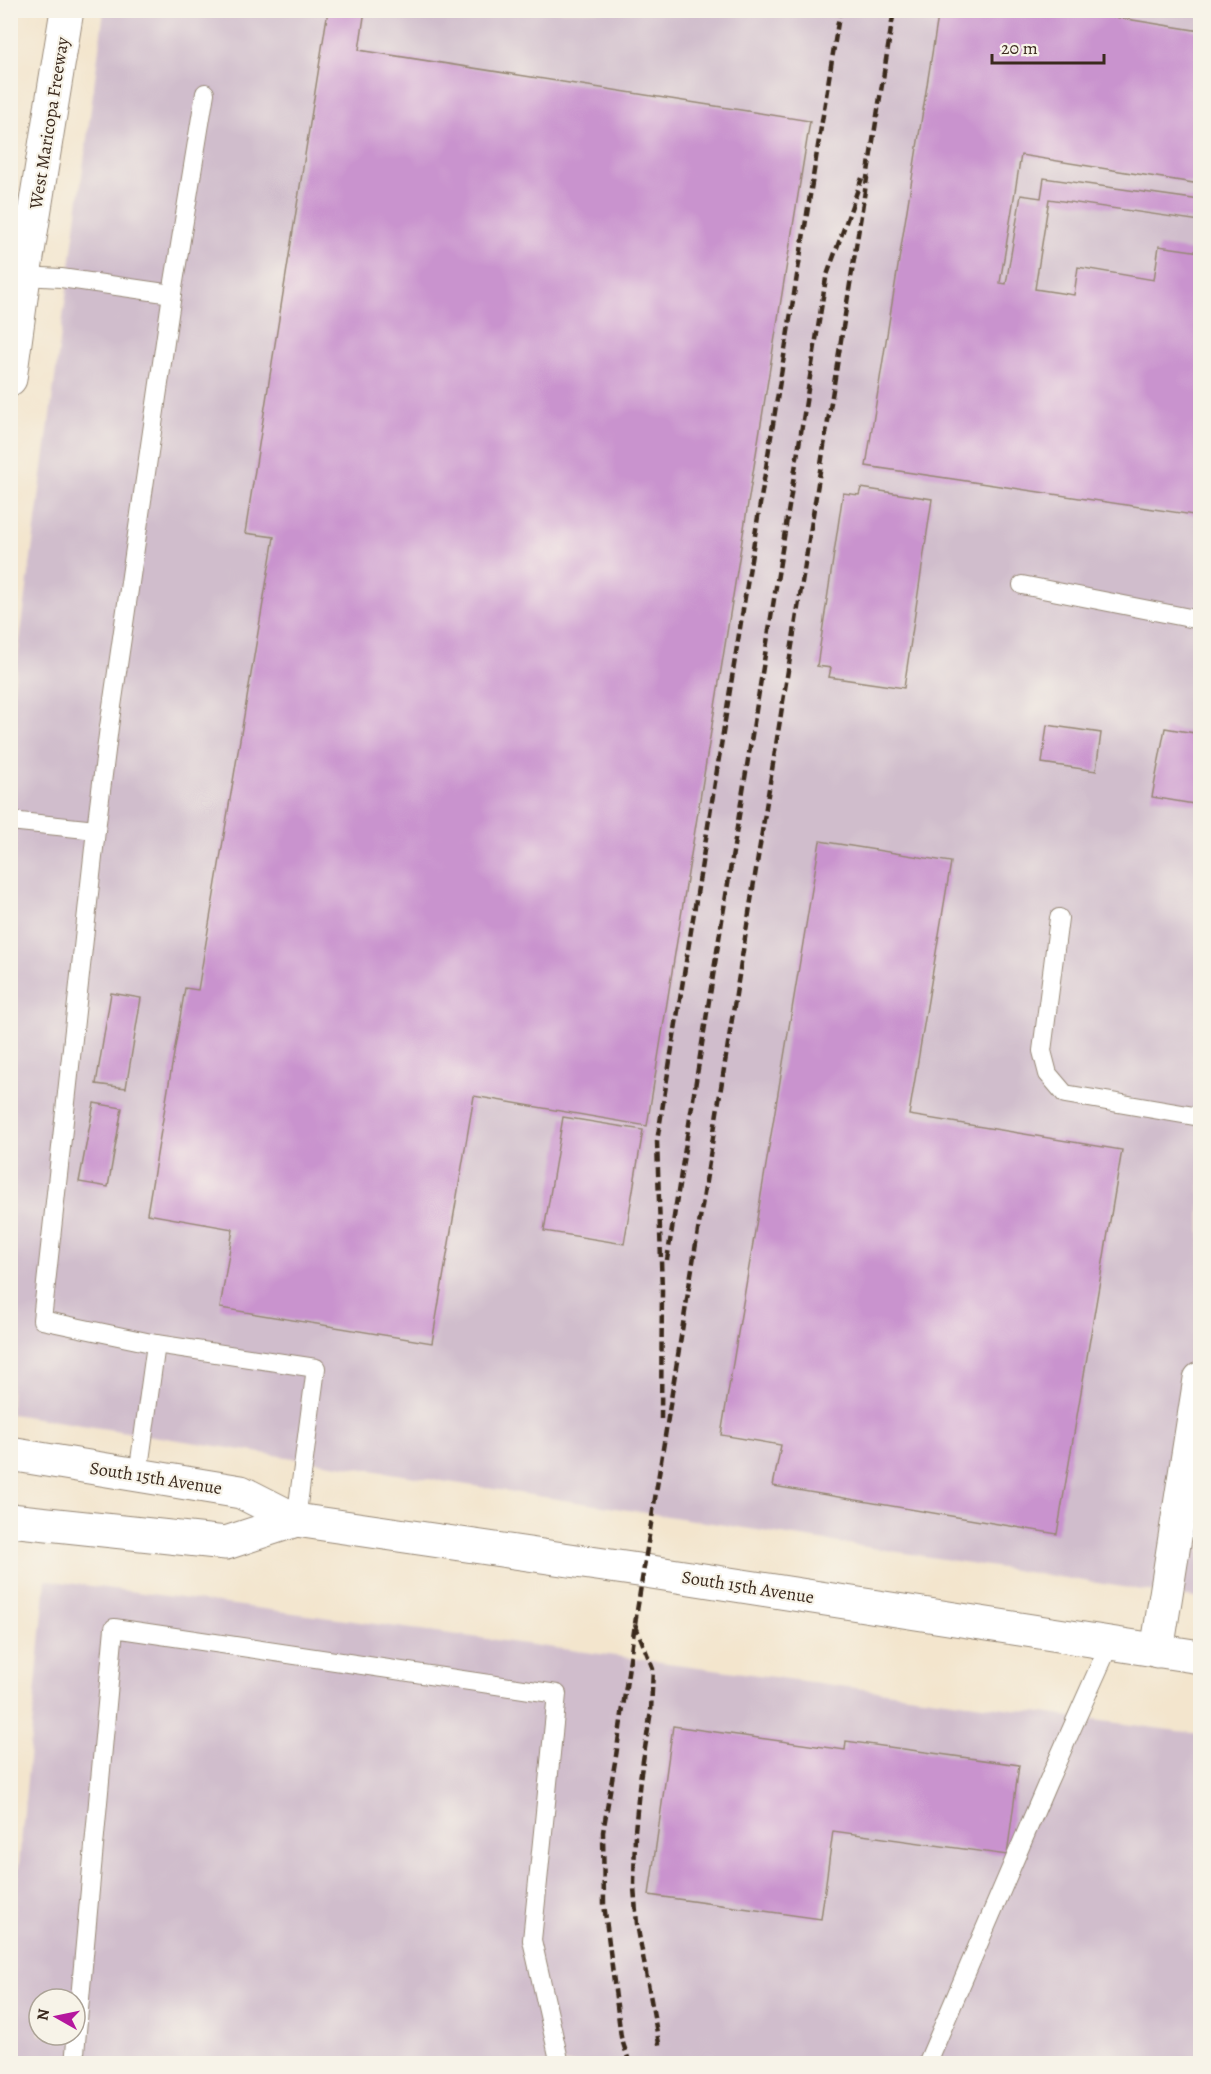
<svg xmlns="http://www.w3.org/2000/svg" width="1211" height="2074" font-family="Alegreya,serif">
<rect width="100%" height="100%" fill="#f7f3e8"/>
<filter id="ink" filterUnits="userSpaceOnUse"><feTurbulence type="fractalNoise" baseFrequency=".0167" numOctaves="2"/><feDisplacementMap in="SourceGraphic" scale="12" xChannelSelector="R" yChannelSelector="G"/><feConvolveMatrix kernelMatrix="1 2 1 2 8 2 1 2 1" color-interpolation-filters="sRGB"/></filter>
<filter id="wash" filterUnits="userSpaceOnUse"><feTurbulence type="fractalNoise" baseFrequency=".008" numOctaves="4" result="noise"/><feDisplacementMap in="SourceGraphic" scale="24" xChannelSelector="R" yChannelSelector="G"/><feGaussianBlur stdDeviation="1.35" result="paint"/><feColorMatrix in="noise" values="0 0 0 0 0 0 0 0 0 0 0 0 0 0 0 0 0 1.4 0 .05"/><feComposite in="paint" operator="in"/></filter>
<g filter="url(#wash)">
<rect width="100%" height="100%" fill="#f3e5cd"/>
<g fill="#d0bdcc" fill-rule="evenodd">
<polygon points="104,11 1200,11 1200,1599 11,1414 11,708"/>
<path d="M46,1580L1200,1734V2063L11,2064V1948ZM39,1999H75V2035H39Z"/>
</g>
<g id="blocks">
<g fill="#c993ce">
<polygon points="328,10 365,10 359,50 810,121 647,1126 474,1096 432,1343 220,1308 233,1229 147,1214 185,988 198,990 274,537 245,533"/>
<polygon points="939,10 1071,10 1200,31 1200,184 1021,155 1000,283 1006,284 1021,195 1041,198 1044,178 1200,200 1200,221 1049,199 1035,289 1074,295 1078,267 1154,280 1159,246 1200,252 1200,516 866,466"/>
<polygon points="861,488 932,499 904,688 829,677 831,668 817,666 843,493 859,495"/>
<polygon points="1047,725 1101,733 1096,771 1042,763"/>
<polygon points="1165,728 1200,734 1200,805 1152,797"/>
<polygon points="820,841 951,862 909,1115 1122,1150 1057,1534 773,1486 781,1445 721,1435"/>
<polygon points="111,993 141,998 126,1088 96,1084"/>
<polygon points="94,1103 122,1108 108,1187 79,1182"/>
<polygon points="563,1117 643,1130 624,1244 544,1231"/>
<polygon points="673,1726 845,1750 846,1741 1019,1765 1007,1855 833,1831 821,1919 649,1895"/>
</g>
</g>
</g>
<g filter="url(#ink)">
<use href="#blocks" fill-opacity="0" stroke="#978876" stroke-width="1.5"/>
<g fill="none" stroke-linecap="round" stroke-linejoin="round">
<g stroke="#978876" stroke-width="20">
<g id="lane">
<polyline points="24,276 61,278 172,294 109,727 96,830 42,1320 156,1344 316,1368 296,1520"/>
<polyline points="172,294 205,93"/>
<polyline points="1022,585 1200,620"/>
<polyline points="10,821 96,830"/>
<polyline points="1059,918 1042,1051 1048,1074 1065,1094 1200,1117"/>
<polyline points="138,1475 156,1344"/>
<polyline points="74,2064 114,1628 557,1694 532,1940 560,2064"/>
<polyline points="927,2064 1047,1784 1110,1643"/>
</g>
</g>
<g stroke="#978876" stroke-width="35">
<polyline id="street" points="1157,1651 1200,1379"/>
</g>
<g stroke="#978876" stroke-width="35">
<g id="secondary">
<polyline points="10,379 24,276 67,10"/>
<polyline points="10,1454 241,1492 296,1520 645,1571 1200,1657"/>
<polyline points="10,1520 226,1543 296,1520"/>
</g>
</g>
<use href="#lane" stroke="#fff" stroke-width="18"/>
<use href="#street" stroke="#fff" stroke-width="33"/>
<use href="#secondary" stroke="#fff" stroke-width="33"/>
<g stroke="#3b2a1e" stroke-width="4.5" stroke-dasharray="9 4.5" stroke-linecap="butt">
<polyline points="667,1260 826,278 862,178"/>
<polyline points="661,1419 662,1290 657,1141 840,10"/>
<polyline points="635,1624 653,1669 651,1711 640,1779 635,1831 634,1888 637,1924 660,2049"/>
<polyline points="630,2064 621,2037 604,1904 603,1832 616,1756 636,1617 894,10"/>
</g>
</g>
</g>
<g text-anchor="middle" stroke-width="4.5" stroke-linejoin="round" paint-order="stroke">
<g font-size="18" fill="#3b2a1e" stroke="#f7f3e8">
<text transform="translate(49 123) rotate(-81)" y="6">West Maricopa Freeway</text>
<text transform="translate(156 1478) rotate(9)" y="6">South 15th Avenue</text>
<text transform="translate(748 1587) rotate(9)" y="6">South 15th Avenue</text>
</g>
</g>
<rect width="1211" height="2074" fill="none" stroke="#f7f3e8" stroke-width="36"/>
<g transform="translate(57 2017) rotate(279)"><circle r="28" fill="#f7f3e8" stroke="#aca397" stroke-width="1.5"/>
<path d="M0-4.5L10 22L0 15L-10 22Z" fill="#b5179e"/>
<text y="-9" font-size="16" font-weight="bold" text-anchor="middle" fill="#3b2a1e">N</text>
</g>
<path d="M992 54v9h112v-9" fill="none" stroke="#3b2a1e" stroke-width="3"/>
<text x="1001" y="54" font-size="18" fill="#3b2a1e" stroke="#f7f3e8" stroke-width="4.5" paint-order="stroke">20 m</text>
</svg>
